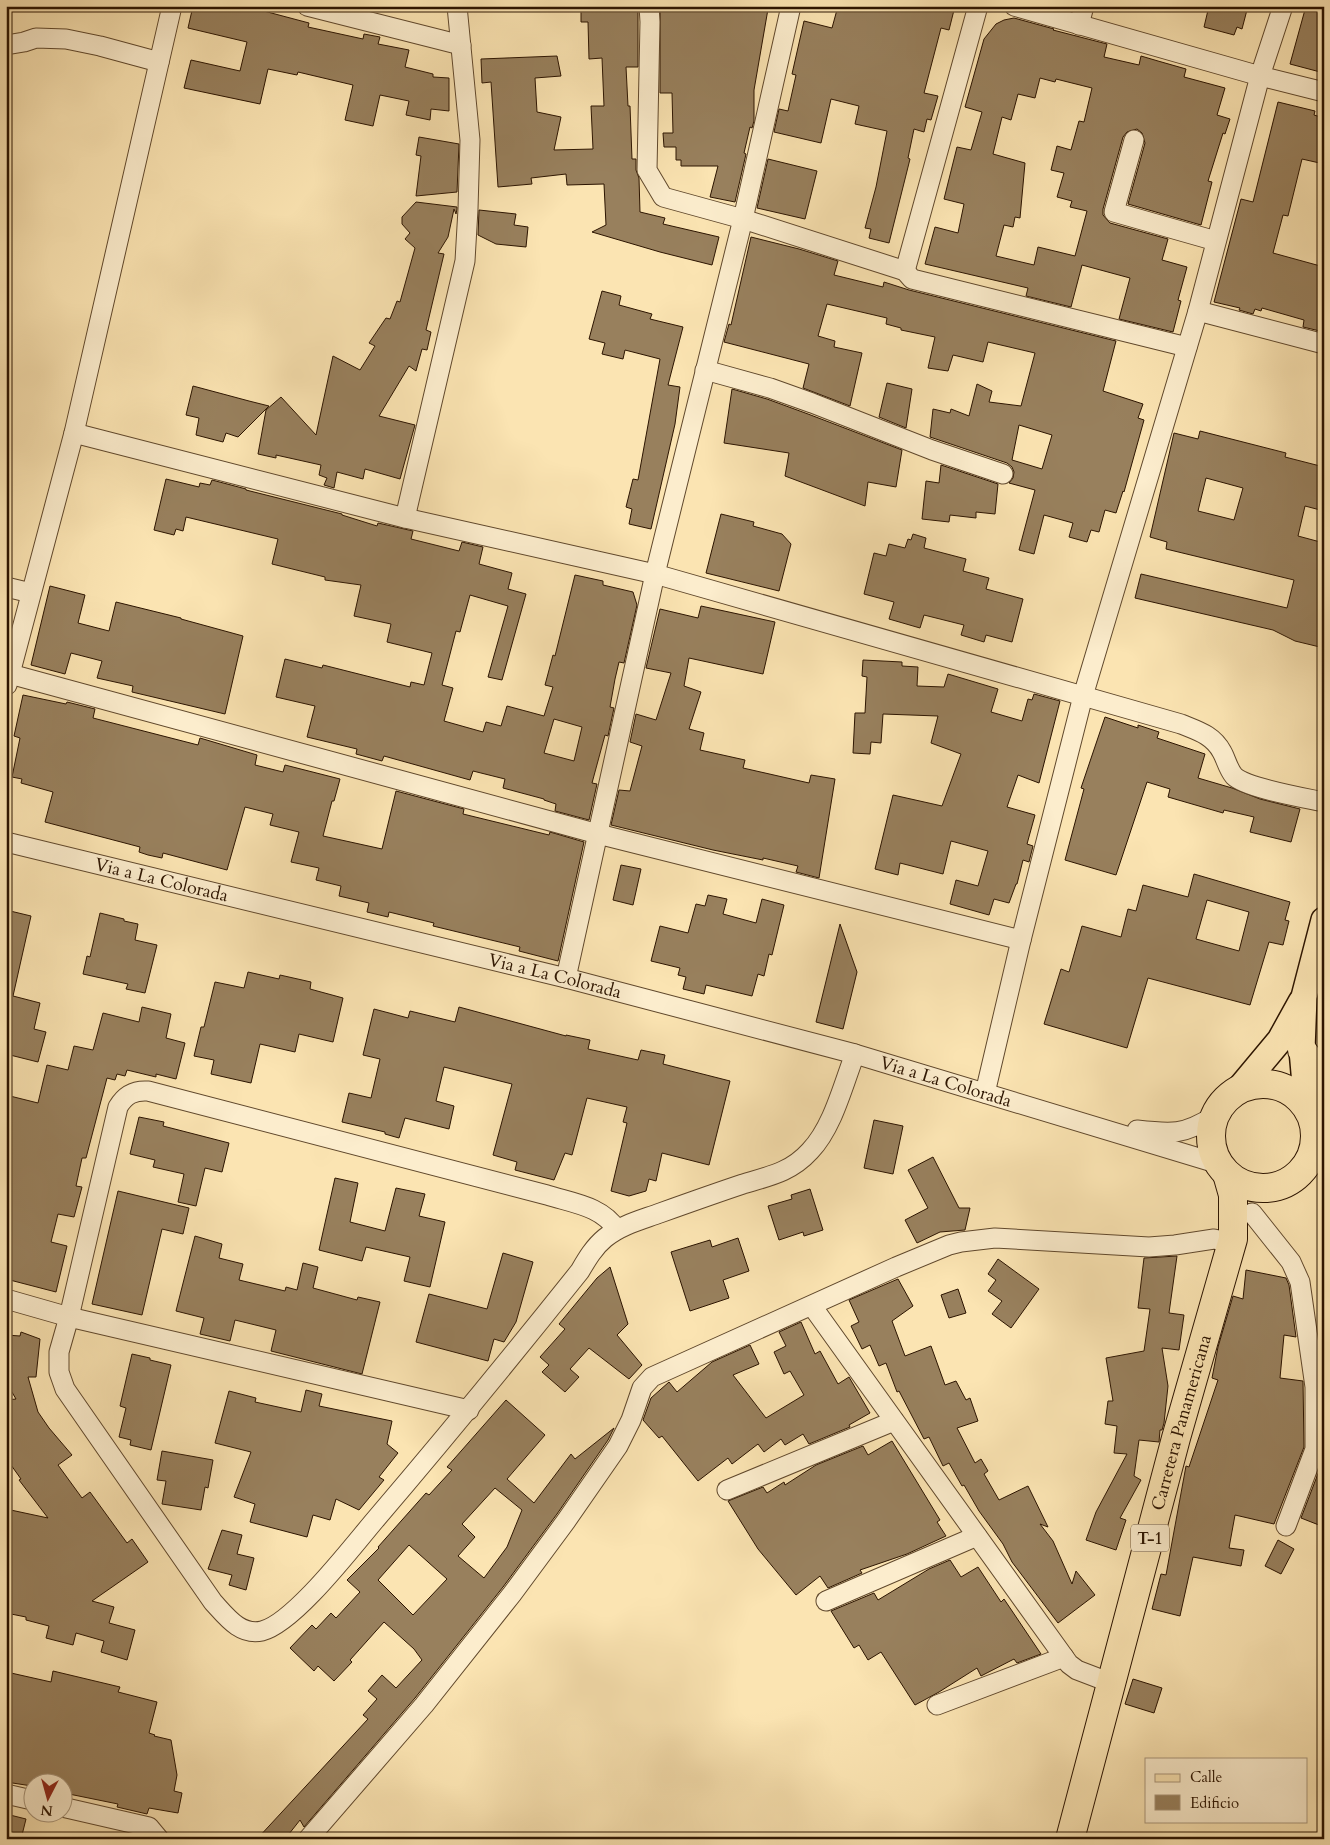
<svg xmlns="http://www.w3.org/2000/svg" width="1330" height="1845" font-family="Cardo,serif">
<rect width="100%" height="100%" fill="#fbe4b2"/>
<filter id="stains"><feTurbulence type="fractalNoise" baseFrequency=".004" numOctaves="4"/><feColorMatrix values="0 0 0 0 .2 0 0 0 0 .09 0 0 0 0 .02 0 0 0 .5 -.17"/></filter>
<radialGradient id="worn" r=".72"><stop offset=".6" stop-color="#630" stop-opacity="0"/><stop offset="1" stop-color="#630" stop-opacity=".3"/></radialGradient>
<g fill="#98805d" stroke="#2c1400" fill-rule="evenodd">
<polygon points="193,6 245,6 309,23 308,27 363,39 364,34 380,37 378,44 409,50 405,67 433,74 433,77 449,78 449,111 431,109 430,120 406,115 409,101 380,95 373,126 345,120 353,85 298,72 297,75 268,69 260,104 184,88 191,60 240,71 247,42 188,28"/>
<polygon points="638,6 638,67 626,67 628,106 630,106 632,159 636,159 636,170 639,178 640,212 665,218 663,224 719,237 712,265 660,252 592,232 606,225 604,184 567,185 566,174 531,178 532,184 498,187 491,82 482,83 481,59 557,56 561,76 535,78 537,112 561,117 554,150 593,149 591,106 604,106 602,58 589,59 588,22 581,22 581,7"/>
<polygon points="660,6 746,6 768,9 754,90 754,121 752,128 750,127 744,153 746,154 735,202 710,197 718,166 681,166 681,160 676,160 676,147 664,147 663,133 673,133 672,93 660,93"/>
<polygon points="838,6 955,6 949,30 941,28 924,93 938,96 931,120 927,119 924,132 914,129 908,158 910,159 889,243 869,238 871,229 865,228 876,187 887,131 855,124 859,106 831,99 821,143 774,132 779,109 788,111 796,75 792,74 804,21 832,28"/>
<polygon points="1209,6 1248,6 1242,29 1237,27 1234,35 1204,27"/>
<polygon points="1306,6 1324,6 1324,73 1290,64"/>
<path d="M1014,18L1054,29L1053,30L1107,44L1104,57L1139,65L1141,56L1158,61L1186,69L1184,77L1225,88L1217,115L1230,119L1225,134L1223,133L1208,181L1212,182L1201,225L1128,204L1145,143L1142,133L1137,129L1127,132L1123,137L1103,209V215L1110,223L1168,239L1162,260L1187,267L1178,300L1181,301L1173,332L1119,319L1130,278L1082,265L1071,307L1026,296L1028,288L925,264L935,227L958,233L964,204L944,199L957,147L971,150L982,112L965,107L984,39L996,24L1004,20ZM1040,78L1055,82L1056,79L1092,88L1084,122L1079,121L1071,150L1057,146L1051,170L1064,173L1057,197L1072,201L1070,207L1087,211L1075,256L1038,247L1034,265L996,256L1004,225L1013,227L1015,217L1020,218L1025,163L993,154L1002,117L1011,120L1018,94L1035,98Z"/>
<polygon points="1278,102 1315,111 1314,115 1324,118 1324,164 1302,159 1288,216 1283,215 1273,253 1324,267 1324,332 1303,327 1304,320 1262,308 1261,311 1255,309 1253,314 1239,310 1240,308 1214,302 1241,199 1253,202"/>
<polygon points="419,137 459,144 457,192 416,196 421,156 416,155"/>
<polygon points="768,159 817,171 805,219 757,208"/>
<polygon points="416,202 457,207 457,209 456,214 454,209 448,237 438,253 444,254 426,330 431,332 427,350 422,349 416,371 409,366 379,416 415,425 400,479 365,469 363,479 337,472 334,488 324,485 327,478 319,475 321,465 276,455 276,458 258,454 266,410 281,397 316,435 333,356 360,370 375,346 369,343 386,318 390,319 397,301 400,302 415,248 405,239 410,233 402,224 402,217"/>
<polygon points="479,210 516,214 514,225 528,227 526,247 496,244 478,235"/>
<path d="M751,237L799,249L838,261L834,275L883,287L884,282L909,290L1116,341L1103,391L1143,404L1138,418L1144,420L1124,492L1123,491L1116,513L1105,510L1099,532L1091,530L1087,542L1069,537L1073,523L1044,515L1034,554L1019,550L1035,490L1009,483L1013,478L1014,472L1012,467L1007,463L930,437L933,409L950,413L951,409L969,416L977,384L992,391L989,402L1021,406L1035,353L988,342L983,362L953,355L948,371L928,368L935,337L901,330V328L886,324L887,318L827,304L818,336L835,341L834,347L862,353L850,406L803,388L809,364L724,342L729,324L731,325ZM1019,425L1052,435L1042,469L1012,460Z"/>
<polygon points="602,291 621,296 619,305 652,314 650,319 683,327 668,385 680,387 675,424 651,529 629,524 632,509 626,507 633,479 638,480 660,359 625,350 623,359 602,354 605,343 589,339"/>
<polygon points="887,383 912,389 906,428 879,417"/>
<polygon points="193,386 249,401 269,406 238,437 226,433 223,442 196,435 199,418 186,415"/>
<polygon points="732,389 767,399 808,414 902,450 896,487 868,482 865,506 785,476 789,453 724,443"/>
<path d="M1200,431L1286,453L1285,457L1324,467V511L1305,506L1298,536L1324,543V648L1295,641L1273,630L1135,598L1141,574L1287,608L1294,580L1166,549L1167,542L1150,537L1174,433L1198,439ZM1206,478L1243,488L1234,520L1198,511Z"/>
<polygon points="941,465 998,484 995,514 976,512 976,518 950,515 949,522 922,519 926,481 939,483"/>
<path d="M166,479L199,487L200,483L210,485L212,480L246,489V490L342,514V515L377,526L378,523L413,531L411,539L459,551L462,542L483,547L479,564L512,573L508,589L526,594L502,680L488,677L508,606L470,595L460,632L456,631L442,685L453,688L444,721L483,732L486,722L501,726L507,706L544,716L553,687L545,685L553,655L555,656L575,575L603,581V585L633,592L637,605L624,663L619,662L615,679L610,707L614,708L608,736L605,735L592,783L597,784L589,820L555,811L556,804L544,800V799L503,788L505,779L473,771L470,780L384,756L382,761L356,754L357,749L307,737L315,706L276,697L285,659L322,668L323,665L410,687L411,682L424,685L432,653L387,642L391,624L354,616L361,585L325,580V577L272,564L278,539L186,517L183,531L176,529L174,535L154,530ZM554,719L582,727L574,761L544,753Z"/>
<polygon points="721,514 754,522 753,526 782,534 791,544 779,591 706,573"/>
<polygon points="913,534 926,538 924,548 966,559 963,571 989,578 986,589 1023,599 1012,642 986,635 984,642 961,635 964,625 924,615 920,628 889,619 894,602 864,594 874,553 886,556 889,544 905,548 908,539 911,540"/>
<polygon points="50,586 85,595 78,623 109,631 116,602 181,618 181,619 243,636 225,714 132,692 133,686 97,678 102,661 71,653 65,674 31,665"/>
<polygon points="701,606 775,622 763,674 689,658 684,686 701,692 689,729 704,733 700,750 745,760 743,768 809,783 811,775 835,779 819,878 796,872 798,866 763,858 763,860 713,850 611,825 619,790 630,791 642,746 630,742 636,714 656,720 671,673 646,668 660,609 698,618"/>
<polygon points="863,660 902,662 902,666 918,667 917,686 944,687 948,674 998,689 991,712 1022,721 1028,699 1032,700 1034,694 1060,701 1039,783 1018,775 1007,807 1035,815 1027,844 1033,846 1029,862 1023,860 1017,884 1016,884 1009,903 994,899 989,915 950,904 956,880 978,886 988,851 951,841 943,874 900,863 898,875 875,869 893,795 942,806 961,754 931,743 938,716 883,714 881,743 871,742 870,754 853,753 855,713 865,713 867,677 862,676"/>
<polygon points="23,695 66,704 67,702 95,709 93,718 198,745 200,738 257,755 255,765 283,772 285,765 340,779 334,801 332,801 323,836 382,849 396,791 464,809 463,814 549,835 550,832 584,842 558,961 519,951 520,947 433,926 434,923 389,912 388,917 367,912 369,903 339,896 341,886 316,880 319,868 291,862 299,832 270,825 273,814 245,807 227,870 163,853 162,858 148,855 139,852 140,847 45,822 53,792 21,783 22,779 12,777 20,738 14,736"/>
<polygon points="1105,717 1138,728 1138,725 1159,732 1157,738 1205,754 1198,778 1232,788 1260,799 1300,809 1291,842 1250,832 1254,817 1224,810 1223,813 1168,797 1170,789 1147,782 1116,875 1065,860 1084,789 1081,788"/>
<polygon points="621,865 641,869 633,905 613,900"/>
<path d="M1194,874L1290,902L1285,920L1289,921L1283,945L1269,942L1250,1005L1148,978L1127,1048L1044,1024L1061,969L1069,972L1082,926L1121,937L1128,909L1136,911L1143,885L1188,897ZM1207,900L1249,912L1239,951L1196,939Z"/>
<polygon points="708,895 727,899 723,914 756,923 762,899 784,905 772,955 769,954 764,976 758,974 752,996 706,985 704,994 683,989 686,977 678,975 680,968 651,961 660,926 688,933 696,904 705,906"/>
<polygon points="6,910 31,916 13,996 40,1003 34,1029 46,1032 38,1062 6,1054"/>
<polygon points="100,913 124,919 124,921 138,924 135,940 157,945 145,993 126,989 128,984 83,974 87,956 90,957"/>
<polygon points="840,924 857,972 843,1029 816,1022"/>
<polygon points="248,972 279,979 280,975 311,982 310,989 343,998 333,1042 299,1034 295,1052 260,1044 251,1083 211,1074 214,1060 194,1056 201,1027 204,1027 215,982 244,988"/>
<polygon points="142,1007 171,1014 166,1038 185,1043 176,1079 156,1074 156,1077 127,1070 125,1076 117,1074 115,1080 107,1078 86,1158 82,1158 76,1186 82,1187 74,1217 58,1214 51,1242 67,1246 56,1292 6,1279 6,1095 38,1103 47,1065 68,1070 74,1046 93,1050 103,1013 139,1022"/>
<polygon points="459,1007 566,1036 566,1035 590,1040 588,1049 638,1060 641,1050 665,1055 663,1064 730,1081 709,1165 662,1153 656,1181 649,1179 646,1191 629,1196 611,1191 627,1123 623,1122 627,1107 587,1098 572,1155 565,1153 554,1180 515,1170 517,1162 493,1155 512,1084 444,1067 436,1101 454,1106 449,1129 405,1118 399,1138 385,1134 385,1132 342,1122 349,1093 371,1098 380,1059 363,1055 374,1009 408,1018 410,1011 455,1022"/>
<polygon points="139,1117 164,1122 163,1126 229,1143 222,1172 205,1168 196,1206 178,1202 184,1174 153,1167 155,1160 130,1154"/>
<polygon points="874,1120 903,1126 893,1174 864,1168"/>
<polygon points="933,1157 959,1208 970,1208 965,1230 940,1232 917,1243 905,1220 928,1208 908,1170"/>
<polygon points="335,1178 358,1183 350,1222 385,1231 396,1188 425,1194 419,1216 445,1222 430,1287 404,1281 410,1257 366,1247 362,1261 319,1250"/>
<polygon points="810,1189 823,1230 804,1236 803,1232 779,1240 768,1206 792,1199 791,1195"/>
<polygon points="118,1191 189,1208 183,1234 162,1229 142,1315 92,1304"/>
<polygon points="195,1236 222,1244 219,1258 243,1264 239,1280 285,1291 286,1287 297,1290 303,1263 318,1267 313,1288 357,1300 358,1297 380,1302 362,1374 271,1351 276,1330 235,1320 230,1341 200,1334 204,1318 176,1311"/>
<polygon points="738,1238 749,1271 723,1280 729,1298 690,1311 671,1252 710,1240 712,1247"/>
<polygon points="503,1253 533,1262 516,1322 504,1342 494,1339 488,1361 416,1342 429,1294 487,1309"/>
<polygon points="1177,1256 1169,1313 1184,1315 1179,1350 1162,1348 1168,1386 1164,1423 1162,1430 1160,1430 1159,1442 1139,1440 1134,1476 1141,1480 1120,1518 1126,1520 1116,1550 1086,1540 1096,1512 1127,1454 1114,1453 1117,1426 1105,1424 1108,1401 1113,1401 1106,1358 1144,1351 1150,1309 1138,1308 1144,1258"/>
<polygon points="998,1259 1039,1289 1011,1328 992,1314 1002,1301 988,1291 996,1280 988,1274"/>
<polygon points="610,1267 628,1324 617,1335 642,1365 629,1379 589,1348 570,1369 579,1377 565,1392 542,1372 549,1365 540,1357 565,1329 559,1324 597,1278"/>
<polygon points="1246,1270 1286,1278 1289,1285 1296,1337 1284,1335 1280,1378 1303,1381 1304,1447 1274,1524 1235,1515 1229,1548 1244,1550 1241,1566 1193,1557 1180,1616 1152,1609 1161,1574 1166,1575 1186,1466 1189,1467 1218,1380 1212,1378 1218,1347 1233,1296 1243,1299"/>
<polygon points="898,1279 913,1306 892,1321 905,1356 931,1346 945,1385 956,1381 966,1400 970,1398 978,1421 957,1428 975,1463 981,1459 988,1471 984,1474 999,1500 1028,1486 1048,1527 1040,1524 1053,1541 1072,1584 1076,1571 1095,1595 1058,1623 1012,1562 1003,1544 979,1511 964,1485 962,1486 949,1463 943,1466 929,1437 924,1439 899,1391 897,1392 886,1363 879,1366 870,1345 862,1349 851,1326 859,1322 849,1300"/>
<polygon points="958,1289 966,1313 949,1318 941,1295"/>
<polygon points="801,1322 815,1354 820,1351 838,1384 849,1377 870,1413 849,1425 850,1427 809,1444 803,1434 785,1445 781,1439 764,1452 758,1444 732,1464 728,1458 698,1481 662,1436 659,1438 643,1420 651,1398 669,1382 677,1392 712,1362 750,1345 759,1364 733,1375 766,1418 804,1395 790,1371 784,1374 774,1352 786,1346 779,1332"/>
<polygon points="21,1332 40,1339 36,1377 28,1377 38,1412 49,1428 72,1455 58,1465 82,1498 90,1492 127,1543 132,1539 148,1562 92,1601 114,1607 109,1623 135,1630 127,1660 101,1652 104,1641 76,1633 73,1645 46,1638 49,1626 26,1620 26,1617 6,1613 6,1509 48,1518 19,1480 21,1479 6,1458 6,1400 16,1399 6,1382 6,1335 20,1336"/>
<polygon points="132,1354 150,1358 150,1360 171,1365 151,1450 130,1445 131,1440 119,1437 126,1408 120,1406"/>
<polygon points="306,1390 322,1394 319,1406 392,1421 387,1444 398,1453 379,1477 384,1480 359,1510 336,1499 330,1520 313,1515 307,1537 250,1522 255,1504 234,1497 251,1452 215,1443 229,1391 256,1398 255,1402 301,1412"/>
<path d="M506,1400L545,1435L507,1479L534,1503L571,1454L575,1459L614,1428L608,1440L557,1514L503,1587L415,1698L304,1827L300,1820L285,1839H257L368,1719L363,1715L377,1699L368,1691L382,1675L396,1688L422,1660L414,1649L384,1622L350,1660L352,1662L334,1681L318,1666L314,1671L290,1648L312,1625L316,1629L331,1613L336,1618L360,1592L347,1580L379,1548L378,1547L426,1493L429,1495L452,1470L447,1467ZM495,1488L522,1510L507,1547L484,1578L458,1556L475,1537L462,1524ZM409,1545L447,1579L413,1615L378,1580Z"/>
<polygon points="892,1441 940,1520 937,1522 946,1536 907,1554 860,1570 862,1573 828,1588 820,1576 796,1595 758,1549 728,1501 763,1487 767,1493 784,1482 785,1485 816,1465 863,1446 868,1455"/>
<polygon points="162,1451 213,1460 208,1488 205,1487 201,1510 162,1504 166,1481 157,1480"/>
<polygon points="1324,1458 1324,1527 1301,1518"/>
<polygon points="222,1530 242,1535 237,1554 254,1558 246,1590 229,1585 232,1575 208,1569"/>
<polygon points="1278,1540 1294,1549 1281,1574 1265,1566"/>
<polygon points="950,1560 961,1577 978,1567 1001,1602 1004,1599 1041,1654 1017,1663 1014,1659 981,1676 977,1668 939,1692 915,1705 881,1652 868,1660 859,1645 854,1648 831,1611 874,1593 878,1600 929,1569"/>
<polygon points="53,1671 120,1687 118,1692 157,1702 149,1733 155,1735 154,1736 171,1740 177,1775 174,1791 182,1793 178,1813 149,1808 147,1814 117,1807 118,1804 64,1793 66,1782 32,1782 32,1786 6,1782 6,1694 11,1673 51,1682"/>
<polygon points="1133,1679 1162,1688 1154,1713 1125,1704"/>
<polygon points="6,1814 26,1819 21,1839 6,1839"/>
</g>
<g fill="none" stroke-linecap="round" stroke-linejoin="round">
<g stroke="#60482c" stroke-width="21">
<g id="minor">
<polyline points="307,6 461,45"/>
<polyline points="649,6 650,22 647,170 663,197 743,219 899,269 905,271 912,279 1187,347"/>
<polyline points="1014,6 1260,76 1324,92"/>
<polyline points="1079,25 1084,6"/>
<polyline points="6,45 24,42 36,38 66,39 100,46 159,62"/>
<polyline points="1134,140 1114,212 1216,241"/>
<polyline points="905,271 978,6"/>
<polyline points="1198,311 1324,344"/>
<polyline points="705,370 770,388 812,403 932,450 1003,474"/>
<path d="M74,433L405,518L655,574L1181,724C1198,731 1213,735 1222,752C1226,759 1228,769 1234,776C1246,788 1305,798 1324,802"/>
<polyline points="405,518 465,261 468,209 470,140 457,6"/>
<polyline points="6,587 31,593"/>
<polyline points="10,674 598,834 1021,940"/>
<polyline points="7,685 74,433 172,6"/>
<path id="s1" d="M6,842L566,978L855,1054L1219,1164"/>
<polyline points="566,978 655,574 743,219 791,6"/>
<polyline points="985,1093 1021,940 1083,696 1198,311 1260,76 1283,6"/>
<path d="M1137,1130C1172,1134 1184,1135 1214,1116"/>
<polyline points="1252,1213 1291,1262 1300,1282 1315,1387 1315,1449 1286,1526"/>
<path d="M617,1230C602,1206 572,1203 547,1195L148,1091C134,1090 125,1095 118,1107L69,1317L59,1352V1372L65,1389L213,1602C226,1616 240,1636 262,1631C294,1623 352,1547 375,1520C445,1438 513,1355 580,1271C587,1259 594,1247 605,1238C621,1225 641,1220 660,1213C688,1203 716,1193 743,1184C770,1176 791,1172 810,1151C833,1127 843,1085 855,1054"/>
<polyline points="6,1299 69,1317 469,1410"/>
<polyline points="812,1306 1069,1664 1077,1670 1111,1683"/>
<polyline points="727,1490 894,1421"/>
<polyline points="826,1601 977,1536"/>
<polyline points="937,1705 1064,1657"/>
<polyline points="6,1794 32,1800"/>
<polyline points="62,1807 149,1827 159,1839"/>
<polyline points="308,1839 424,1705 512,1594 566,1521 618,1446 631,1420 642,1388 652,1377 896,1267 949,1245 961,1242 995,1238 1149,1247 1175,1245 1214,1239 1232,1243"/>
</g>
</g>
<g stroke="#2c1400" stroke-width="28">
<g id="major">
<polyline points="1240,1088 1280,1040 1301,1002"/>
<polyline points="1307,1107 1302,1050 1304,997 1324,920"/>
</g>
</g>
<g stroke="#2c1400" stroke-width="30">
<g id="highway">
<polyline points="1302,1050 1324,1079"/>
<circle cx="1263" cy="1136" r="52"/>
<path id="s2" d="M1070,1839L1176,1438L1233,1239V1195L1227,1174"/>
</g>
</g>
<use href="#minor" stroke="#fcedcd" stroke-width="19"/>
<use href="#major" stroke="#fbe4b2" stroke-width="25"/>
<use href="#highway" stroke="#fbe4b2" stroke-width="28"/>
</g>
<g text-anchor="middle" stroke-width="5" stroke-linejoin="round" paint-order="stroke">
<rect fill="#fcedcd" stroke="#6a553e" stroke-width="1" x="1131" y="1524.5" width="38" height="27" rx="4"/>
<g font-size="16" font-weight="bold" fill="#2c1400">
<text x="1150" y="1544">T-1</text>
</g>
<g font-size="18" fill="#2c1400" stroke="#fcedcd">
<text dy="6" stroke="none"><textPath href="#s1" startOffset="160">Via a La Colorada</textPath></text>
<text dy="6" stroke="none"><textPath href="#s1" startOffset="565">Via a La Colorada</textPath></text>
<text dy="6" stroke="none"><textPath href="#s1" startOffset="970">Via a La Colorada</textPath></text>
<text dy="6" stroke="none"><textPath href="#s2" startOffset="431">Carretera Panamericana</textPath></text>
</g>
</g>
<rect width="1330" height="1845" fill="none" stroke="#fbe4b2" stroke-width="25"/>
<rect x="8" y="8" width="1315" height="1830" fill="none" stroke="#2c1400" stroke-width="2.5"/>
<rect x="12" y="12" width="1305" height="1820" fill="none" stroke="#2c1400"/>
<rect x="1145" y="1758" width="162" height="65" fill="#fcedcd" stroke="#a9967b"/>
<rect x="1155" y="1774" width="25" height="8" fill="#fbe4b2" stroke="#a9967b"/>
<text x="1190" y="1782" font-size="15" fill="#2c1400">Calle</text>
<rect x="1155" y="1795" width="25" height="15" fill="#98805d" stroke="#a9967b"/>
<text x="1190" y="1808" font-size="15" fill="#2c1400">Edificio</text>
<g transform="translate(48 1798) rotate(186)"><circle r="24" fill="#fcedcd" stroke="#a9967b"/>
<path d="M0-4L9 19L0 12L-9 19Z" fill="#8f2418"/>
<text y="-8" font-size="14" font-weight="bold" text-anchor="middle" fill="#2c1400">N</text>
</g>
<rect width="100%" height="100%" filter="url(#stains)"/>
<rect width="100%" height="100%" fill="url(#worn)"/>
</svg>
